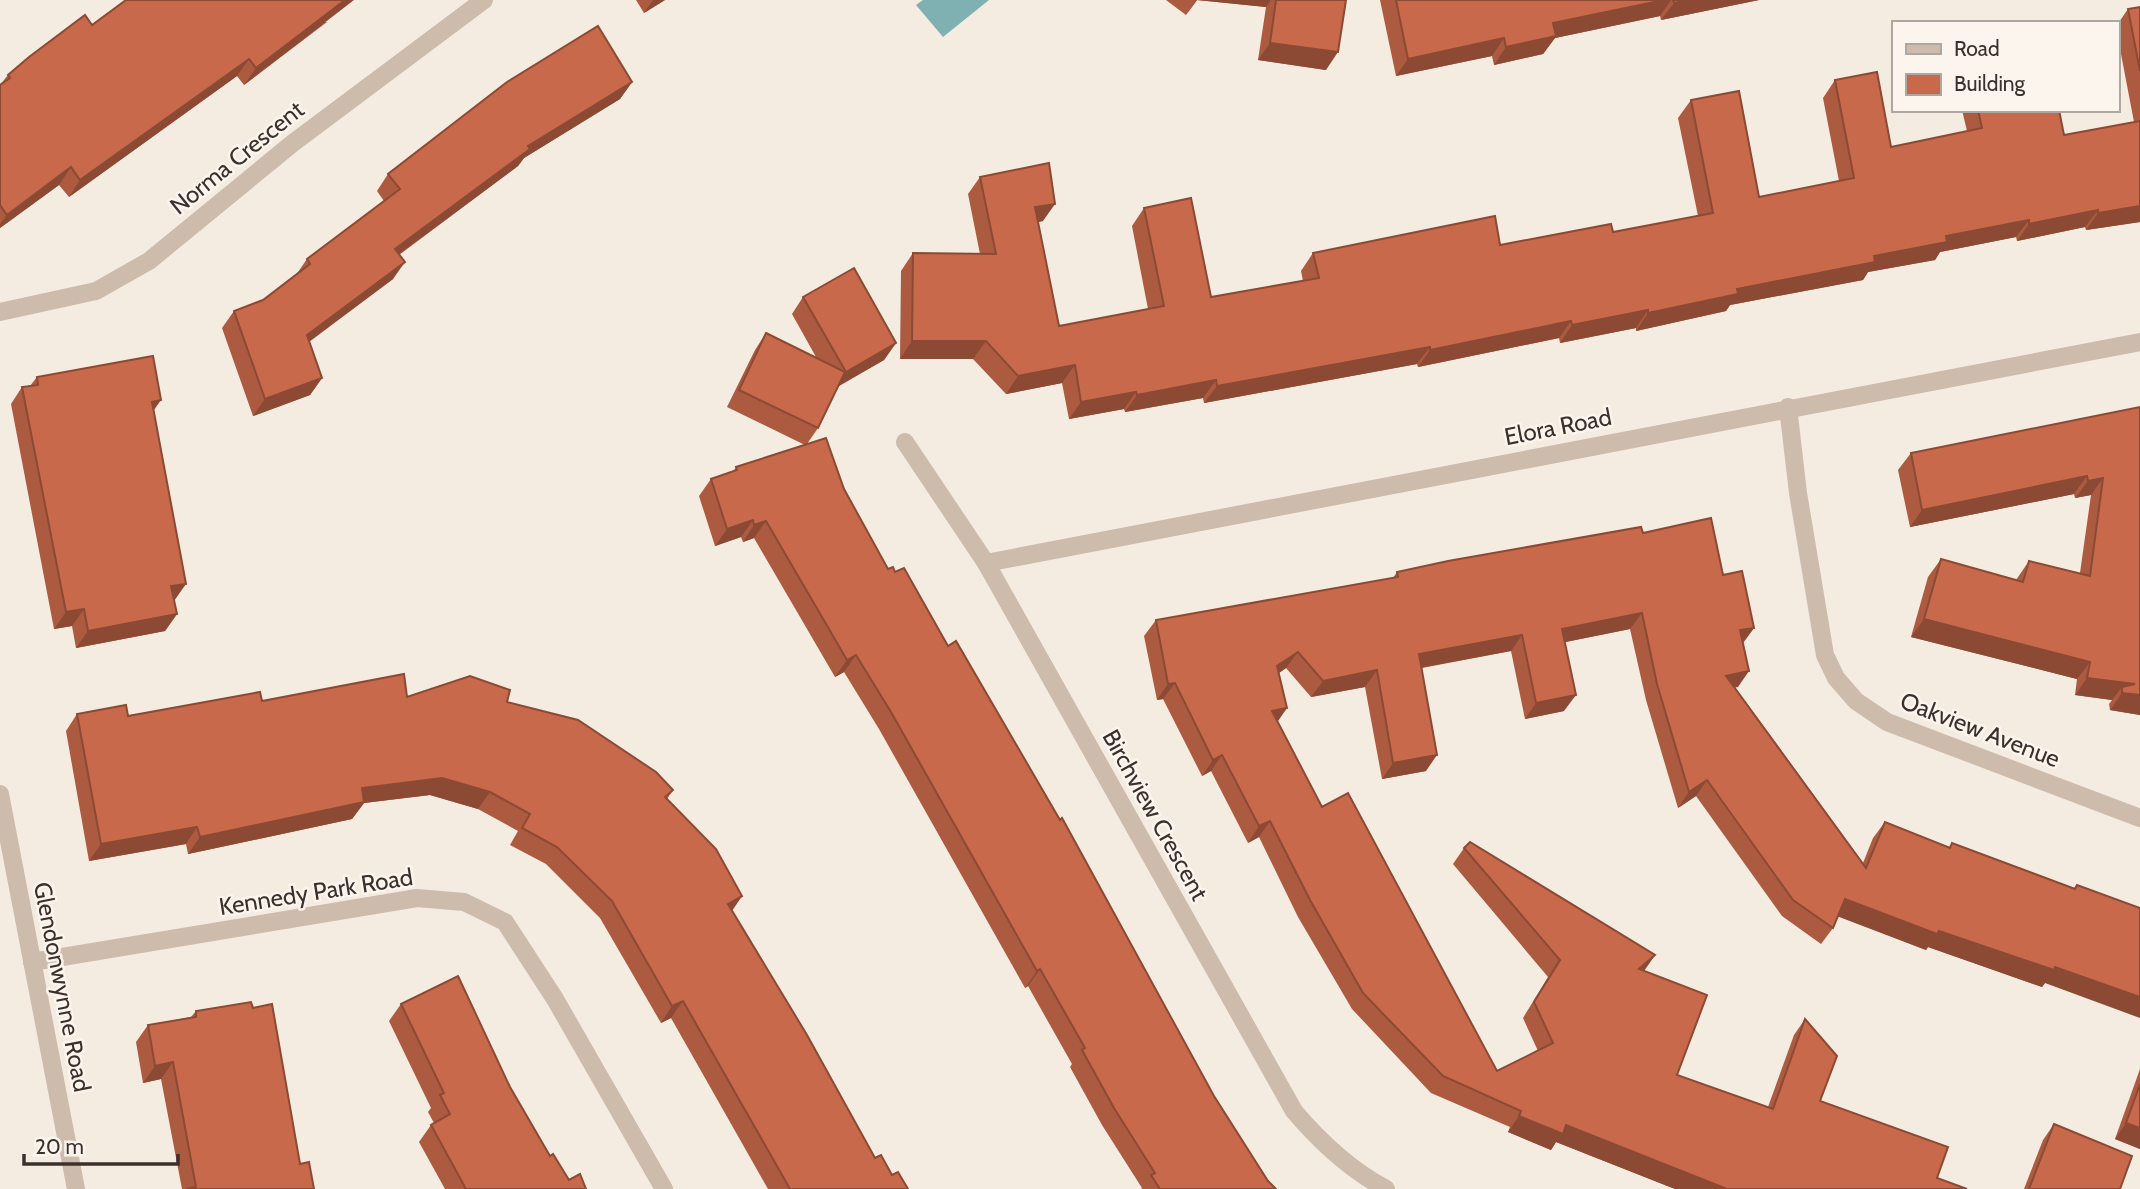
<svg xmlns="http://www.w3.org/2000/svg" width="2140" height="1189" font-family="Cabin,sans-serif">
<rect width="100%" height="100%" fill="#f4ebe1"/>
<polygon fill="#7fb0b2" points="923,0 989,0 943,37 916,5"/>
<g fill="none" stroke-linecap="round" stroke-linejoin="round">
<g stroke="#cdbbac" stroke-width="18">
<polyline points="0,312 96,291 149,261 293,143 484,0"/>
<polyline points="1788,407 1798,493 1825,655 1836,678 1856,701 1887,722 2140,818"/>
<path d="M905,442L986,563L1294,1111C1321,1143 1349,1169 1386,1189"/>
<polyline points="986,563 2140,342"/>
<polyline points="0,794 76,1189"/>
<polyline points="32,962 417,898 464,902 505,922 555,999 664,1189"/>
</g>
</g>
<g fill="#ac5a40">
<polygon points="636,0 665,0 644,13"/>
<polygon points="1166,0 1346,0 1326,70 1258,60 1266,7 1197,0 1186,15"/>
<polygon points="1380,0 1759,0 1661,20 1660,16 1555,38 1543,54 1494,65 1492,56 1396,76"/>
<polygon points="2140,7 2140,222 2086,230 2085,227 2017,241 2016,237 1940,252 1935,260 1868,272 1863,280 1730,305 1726,311 1636,331 1636,328 1560,343 1559,338 1418,367 1417,364 1204,403 1203,398 1125,412 1124,409 1069,419 1062,383 1006,394 973,359 900,359 901,271 913,253 980,254 968,194 980,177 1043,221 1038,222 1059,326 1148,309 1132,226 1144,208 1211,297 1303,281 1301,271 1313,253 1500,245 1613,232 1698,216 1678,118 1691,100 1759,197 1839,181 1823,98 1835,80 1891,147 1967,131 1962,110 2059,110 2064,135 2134,122 2117,33 2117,25 2128,9"/>
<polygon points="327,22 244,85 237,76 69,197 59,185 0,228 0,85 8,75 92,25"/>
<polygon points="632,82 620,99 524,158 518,166 399,255 393,279 309,342 322,378 310,395 253,416 222,328 234,311 263,300 296,275 307,259 384,201 377,191 388,174"/>
<polygon points="803,297 896,343 884,360 838,386 818,428 807,444 844,489 888,569 895,572 948,646 1214,1096 1268,1181 1276,1189 1141,1189 1142,1188 1102,1125 1070,1067 1072,1064 1028,986 1025,988 879,729 844,672 835,677 754,538 743,542 741,537 715,546 699,496 711,479 733,472 736,467 805,445 727,407 755,350 766,333 816,357 792,314"/>
<polygon points="37,377 154,410 174,600 177,614 165,631 76,648 72,626 54,629 11,404 22,387 30,386"/>
<polygon points="2140,407 2140,715 2110,710 2109,704 2112,700 2075,695 2077,679 1911,637 1928,577 1941,559 2016,580 2029,561 2080,573 2091,495 2075,498 2074,494 1910,527 1898,470 1911,453"/>
<polygon points="1643,533 1723,575 1754,628 1743,643 1738,687 1735,687 1863,863 1873,838 1885,822 1949,847 1952,843 2074,888 2077,885 2045,983 2042,987 1928,947 1926,950 1838,916 1833,928 1821,944 1782,916 1696,796 1678,808 1646,700 1630,629 1565,642 1564,711 1525,719 1511,651 1422,668 1426,771 1382,779 1365,687 1311,697 1286,668 1279,673 1287,708 1277,721 1322,807 1497,1071 1538,1051 1523,1018 1548,977 1453,864 1464,848 1655,955 1644,971 1677,1075 1768,1107 1794,1035 1805,1019 1820,1101 1937,1178 1967,1189 1675,1189 1556,1142 1551,1150 1508,1132 1510,1127 1431,1093 1352,1009 1298,917 1259,837 1248,843 1211,771 1202,776 1163,699 1157,700 1144,636 1156,620 1393,578 1397,572"/>
<polygon points="407,697 507,702 673,790 667,799 742,896 732,911 875,1158 908,1189 768,1189 671,1018 661,1023 600,918 546,864 510,845 518,831 478,809 430,795 364,803 352,819 188,854 186,844 89,861 66,731 77,714 128,716 262,701"/>
<polygon points="401,1004 510,1087 550,1156 569,1180 586,1189 445,1189 419,1142 431,1125 434,1123 428,1112 431,1108 389,1021"/>
<polygon points="196,1011 300,1164 314,1189 182,1189 161,1079 143,1083 136,1042 148,1025 191,1017"/>
<polygon points="2140,1069 2140,1149 2115,1139"/>
<polygon points="2054,1124 2120,1189 2024,1189 2043,1140"/>
</g>
<g fill="#8c4a34">
<polygon points="345,0 354,0 244,85 256,68"/>
<polygon points="653,0 665,0 644,13"/>
<polygon points="1196,0 1271,0 1266,7 1197,0 1186,15"/>
<polygon points="1664,0 1671,0 1660,16 1555,38 1543,54 1494,65 1506,47 1553,23"/>
<polygon points="1687,0 1759,0 1661,20 1674,3"/>
<polygon points="1504,38 1492,56 1396,76 1408,59"/>
<polygon points="1270,43 1338,52 1326,70 1258,60"/>
<polygon points="249,59 237,76 69,197 80,180"/>
<polygon points="632,82 620,99 524,158 518,166 383,266 395,249 528,146"/>
<polygon points="71,167 59,185 0,228 0,224 7,215"/>
<polygon points="1055,204 1043,221 1022,225 1035,207"/>
<polygon points="2140,206 2140,222 2086,230 2098,213"/>
<polygon points="2098,210 2085,227 2017,241 2029,224"/>
<polygon points="2029,220 2016,237 1940,252 1935,260 1868,272 1863,280 1730,305 1726,311 1636,331 1648,313 1737,289 1874,256 1946,236"/>
<polygon points="405,262 393,279 295,352 307,335"/>
<polygon points="1648,310 1636,328 1560,343 1572,325"/>
<polygon points="1571,321 1559,338 1418,367 1430,350"/>
<polygon points="912,341 986,341 973,359 900,359"/>
<polygon points="896,343 884,360 834,389 846,372"/>
<polygon points="1430,347 1417,364 1204,403 1217,386"/>
<polygon points="1075,365 1062,383 1006,394 1018,376"/>
<polygon points="322,378 310,395 253,416 265,399"/>
<polygon points="1216,380 1203,398 1125,412 1137,395"/>
<polygon points="1136,392 1124,409 1069,419 1081,402"/>
<polygon points="161,400 149,417 152,402"/>
<polygon points="2087,476 2074,494 1910,527 1922,510"/>
<polygon points="2103,478 2091,495 2075,498 2088,481"/>
<polygon points="753,520 741,537 715,546 727,529"/>
<polygon points="766,521 754,538 743,542 754,525"/>
<polygon points="186,584 174,601 171,586"/>
<polygon points="84,609 72,626 54,629 66,612"/>
<polygon points="1642,613 1630,629 1551,645 1562,629"/>
<polygon points="177,614 165,631 76,648 88,631"/>
<polygon points="1924,619 2090,662 2077,679 1911,637"/>
<polygon points="1754,628 1742,644 1740,630"/>
<polygon points="1522,635 1511,651 1408,670 1419,654"/>
<polygon points="1298,652 1286,668 1266,682 1277,666"/>
<polygon points="856,655 844,672 835,677 847,660"/>
<polygon points="1377,670 1365,687 1311,697 1323,681"/>
<polygon points="1749,671 1738,687 1715,692 1726,676"/>
<polygon points="2087,678 2135,684 2140,695 2140,715 2110,710 2122,693 2122,687 2112,700 2075,695"/>
<polygon points="1175,683 1163,699 1157,700 1168,684"/>
<polygon points="1576,695 1564,711 1525,719 1536,703"/>
<polygon points="1287,708 1276,724 1272,711"/>
<polygon points="1222,755 1211,771 1202,776 1213,760"/>
<polygon points="1437,755 1426,771 1382,779 1393,763"/>
<polygon points="442,778 490,792 478,809 430,795 364,803 352,819 188,854 200,837 362,788"/>
<polygon points="1707,780 1696,796 1678,808 1689,792"/>
<polygon points="1270,821 1259,837 1248,843 1259,826"/>
<polygon points="197,827 186,844 89,861 101,844"/>
<polygon points="742,896 730,913 728,904"/>
<polygon points="1845,899 1939,931 2055,967 2140,997 2140,1018 2045,983 2042,987 1928,947 1926,950 1834,915"/>
<polygon points="1655,955 1643,972 1639,969"/>
<polygon points="1040,969 1028,986 1025,988 1037,971"/>
<polygon points="683,1001 671,1018 661,1023 672,1006"/>
<polygon points="173,1062 161,1079 143,1083 155,1066"/>
<polygon points="1519,1116 1566,1125 1727,1189 1675,1189 1556,1142 1551,1150 1508,1132"/>
<polygon points="2126,1123 2140,1128 2140,1149 2115,1139"/>
</g>
<g fill="#c8694b" stroke="#8c4a34" stroke-width="2">
<polygon points="126,0 345,0 256,68 249,59 80,180 71,167 7,215 0,205 0,85 10,78 8,75 29,57 85,15 92,25"/>
<polygon points="1276,0 1346,0 1338,52 1270,43"/>
<polygon points="1396,0 1664,0 1553,23 1556,36 1506,47 1504,38 1408,59"/>
<polygon points="1673,0 1687,0 1674,3"/>
<polygon points="2140,7 2140,71 2128,9"/>
<polygon points="598,26 632,82 528,146 530,149 395,249 405,262 307,335 322,378 265,399 234,311 263,300 310,264 307,259 400,189 388,174 507,82"/>
<polygon points="1877,72 1891,147 1982,128 1978,110 2059,110 2064,135 2140,121 2140,206 2098,213 2098,210 2029,224 2029,220 1946,236 1947,242 1874,256 1875,262 1737,289 1738,294 1648,313 1648,310 1572,325 1571,321 1430,350 1430,347 1217,386 1216,380 1137,395 1136,392 1081,402 1075,365 1018,376 986,341 912,341 913,253 996,254 980,177 1049,163 1055,204 1035,207 1059,326 1164,306 1144,208 1191,198 1211,297 1319,278 1313,253 1495,216 1500,245 1611,224 1613,232 1713,213 1691,100 1739,91 1759,197 1854,178 1835,80"/>
<polygon points="854,268 896,343 846,372 803,297"/>
<polygon points="766,333 845,372 818,428 739,390"/>
<polygon points="153,356 161,400 152,402 186,584 171,586 177,614 88,631 84,609 66,612 22,387 38,385 37,377"/>
<polygon points="2140,407 2140,695 2122,693 2122,687 2135,684 2087,678 2090,662 1924,619 1941,559 2023,582 2029,561 2090,576 2103,478 2088,481 2087,476 1922,510 1911,453"/>
<polygon points="826,438 844,489 888,569 893,567 895,572 904,568 948,646 956,641 1060,820 1062,818 1214,1096 1268,1181 1276,1189 1160,1189 1151,1175 1155,1173 1114,1108 1082,1050 1085,1048 1040,969 1037,971 891,712 856,655 847,660 766,521 754,525 753,520 727,529 711,479 737,470 736,467"/>
<polygon points="1711,518 1723,575 1742,571 1754,628 1740,630 1749,671 1726,676 1866,868 1885,822 1950,848 1952,843 2075,889 2077,885 2140,908 2140,997 2055,967 2054,970 1939,931 1937,934 1845,899 1833,928 1793,900 1707,780 1689,792 1657,684 1642,613 1562,629 1576,695 1536,703 1522,635 1419,654 1437,755 1393,763 1377,670 1323,681 1298,652 1277,666 1287,708 1272,711 1322,807 1348,793 1497,1071 1553,1043 1534,1002 1560,960 1464,848 1470,842 1655,955 1639,969 1707,995 1677,1075 1773,1109 1805,1019 1837,1056 1820,1101 1948,1147 1937,1178 1967,1189 1727,1189 1566,1125 1563,1134 1519,1116 1521,1111 1443,1076 1363,993 1310,900 1270,821 1259,826 1222,755 1213,760 1175,683 1168,684 1156,620 1398,577 1397,572 1448,561 1641,527 1643,533"/>
<polygon points="404,674 407,697 470,676 510,690 507,702 578,720 656,772 673,790 665,797 716,849 742,896 728,904 807,1035 875,1158 881,1155 892,1175 898,1172 908,1189 790,1189 683,1001 672,1006 612,901 557,847 522,828 530,814 490,792 442,778 362,788 364,802 200,837 197,827 101,844 77,714 126,705 128,716 260,692 262,701"/>
<polygon points="458,976 510,1087 550,1156 553,1154 569,1180 580,1174 586,1189 466,1189 431,1125 450,1114 440,1095 444,1093 401,1004"/>
<polygon points="251,1002 253,1008 272,1004 300,1164 309,1162 314,1189 186,1189 196,1187 173,1062 155,1066 148,1025 196,1017 196,1011"/>
<polygon points="2140,1084 2140,1128 2126,1123"/>
<polygon points="2054,1124 2132,1156 2120,1189 2029,1189"/>
</g>
<g text-anchor="middle" stroke-width="5" stroke-linejoin="round" paint-order="stroke">
<g font-size="24" fill="#3b302b" stroke="#fbf5ee">
<text transform="translate(237 158) rotate(-39)" y="8">Norma Crescent</text>
<text transform="translate(1558 427) rotate(-11)" y="8">Elora Road</text>
<text transform="translate(1980 730) rotate(21)" y="8">Oakview Avenue</text>
<text transform="translate(1155 815) rotate(61)" y="8">Birchview Crescent</text>
<text transform="translate(316 892) rotate(-9)" y="8">Kennedy Park Road</text>
<text transform="translate(62 987) rotate(79)" y="8">Glendonwynne Road</text>
</g>
</g>
<rect x="1892" y="21" width="228" height="91" fill="#fbf5ee" stroke="#aea6a0" stroke-width="2"/>
<rect x="1906" y="44" width="35" height="10" fill="#cdbbac" stroke="#aea6a0" stroke-width="2"/>
<text x="1954" y="56" font-size="21" fill="#3b302b">Road</text>
<rect x="1906" y="74" width="35" height="21" fill="#c8694b" stroke="#aea6a0" stroke-width="2"/>
<text x="1954" y="91" font-size="21" fill="#3b302b">Building</text>
<path d="M24 1154v10h154v-10" fill="none" stroke="#3b302b" stroke-width="3.5"/>
<text x="35" y="1154" font-size="21" fill="#3b302b" stroke="#fbf5ee" stroke-width="5" paint-order="stroke">20 m</text>
</svg>
